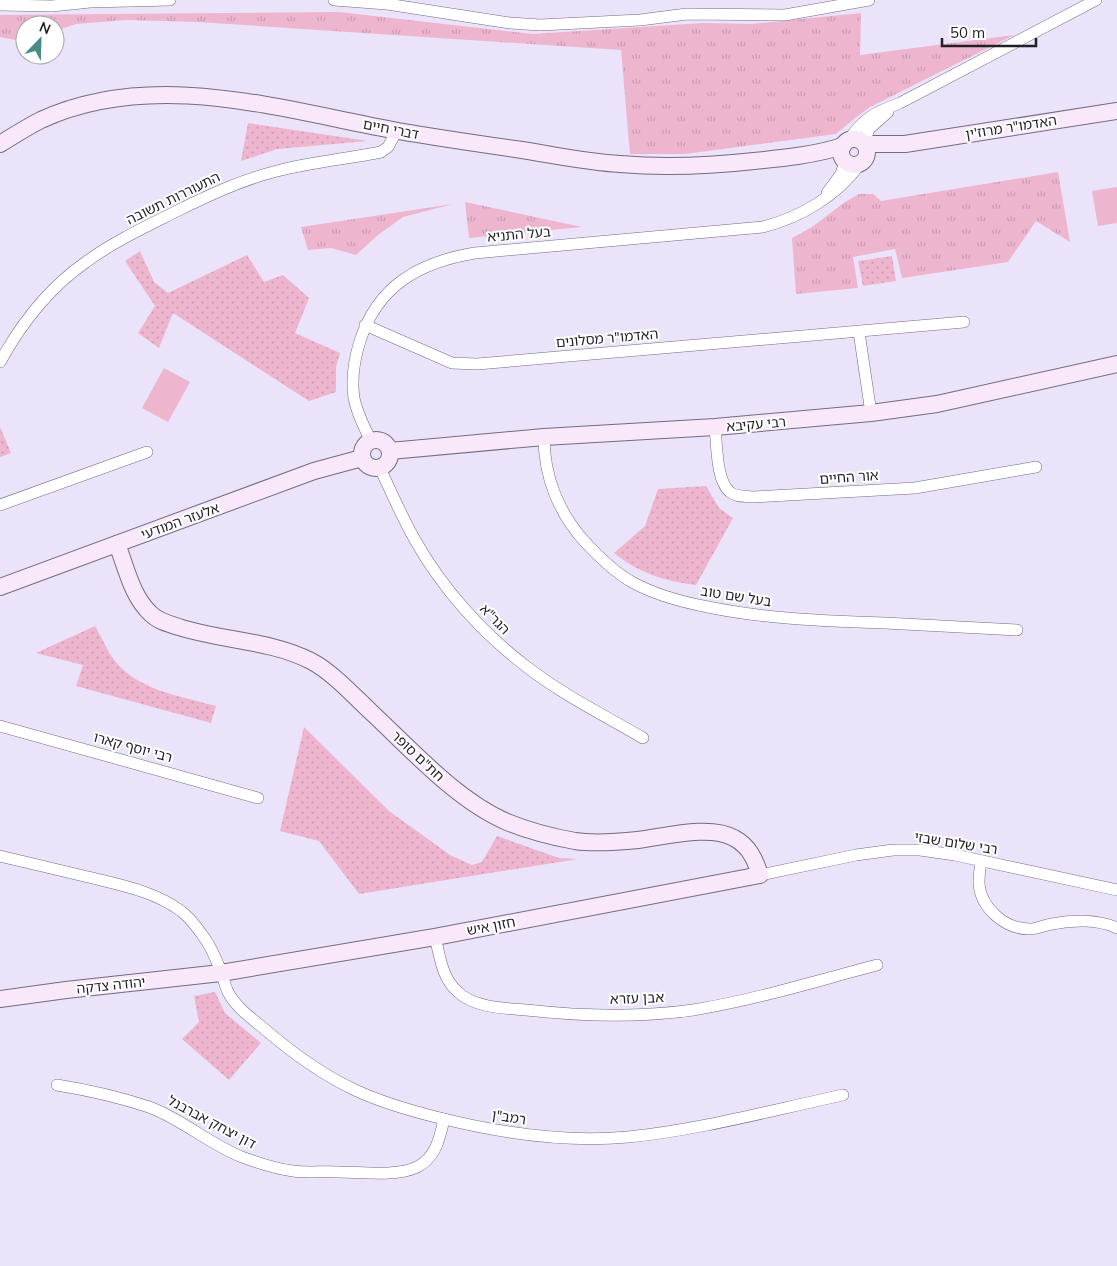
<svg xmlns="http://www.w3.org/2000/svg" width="1117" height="1266" font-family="Mulish,'Noto Sans Hebrew',sans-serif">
<defs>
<pattern id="grass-tufts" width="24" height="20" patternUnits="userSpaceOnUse" patternTransform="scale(1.25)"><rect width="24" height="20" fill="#eeb5cf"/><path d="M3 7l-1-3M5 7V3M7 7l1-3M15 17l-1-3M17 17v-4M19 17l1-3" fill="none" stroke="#cc9bb2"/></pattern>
<pattern id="park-dots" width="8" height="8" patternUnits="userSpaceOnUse" patternTransform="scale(1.25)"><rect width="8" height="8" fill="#eeb5cf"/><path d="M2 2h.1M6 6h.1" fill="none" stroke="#cc9bb2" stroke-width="1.8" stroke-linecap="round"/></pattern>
</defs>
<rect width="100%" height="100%" fill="#ebe3f9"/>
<g fill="url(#grass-tufts)">
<polygon points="339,12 533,34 703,23 752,24 861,13 860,55 1014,35 870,107 855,118 836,134 685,154 630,154 621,50 198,22 126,20 76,24 55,31 55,25 25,25 25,42 0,37 0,15"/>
<polygon points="1058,172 1070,242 1036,221 1008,262 902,278 895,249 853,257 858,288 796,294 792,238 812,227 845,202 859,194 873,194 881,201"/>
<polygon points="465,202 582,227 469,238"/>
<polygon points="453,204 403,217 378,235 356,255 331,248 308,250 301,227"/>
</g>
<g fill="url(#park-dots)">
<polygon points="248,123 368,141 277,149 241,161"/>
<polygon points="140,251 154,282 168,293 247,255 264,282 283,275 309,298 295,333 340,353 336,367 336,392 309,401 173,313 159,348 138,333 155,306 125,261"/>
<polygon points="892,256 896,281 863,286 858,261"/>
<polygon points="0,427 11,453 0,457"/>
<path d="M706,486L719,508L733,518L696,585C664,581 639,573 614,553L645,526L658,489Z"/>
<path d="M95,626C101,636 106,648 112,657C135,690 180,696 216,706L211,723L76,686L83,665L36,653Z"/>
<polygon points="304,727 389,811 450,855 472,865 482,862 497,836 559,858 578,859 359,894 319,841 280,831"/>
<polygon points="215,992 225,1013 261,1043 229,1080 182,1039 199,1022 194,996"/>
</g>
<g fill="#eeb5cf">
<polygon points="1117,187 1117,223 1098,226 1092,191"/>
<polygon points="164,368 190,382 168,422 142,408"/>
</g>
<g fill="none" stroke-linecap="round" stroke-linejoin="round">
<g stroke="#736b7f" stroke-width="12">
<g id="street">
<polyline points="334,0 387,4 510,23 540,25 640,20 687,14 785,15 869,0"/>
<polyline points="0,5 52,6 90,2 170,0"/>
<path d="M849,140C863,118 876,112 900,103L1096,0"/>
<polyline points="864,143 869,129 888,112"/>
<polyline points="827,193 841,174 845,162"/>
<polyline points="365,325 452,363 477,364 964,322"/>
<polyline points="859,332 871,413"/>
<path d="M0,362C21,324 50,287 86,262C113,242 145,227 175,212C207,196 241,180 277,171C311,162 346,159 381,152L388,147L397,130"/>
<path d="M715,427C717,444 716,481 730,492C736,497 745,496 753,497L915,488L1036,467"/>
<path d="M544,437C544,477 559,514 586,543C600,558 614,572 632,582C655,595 682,602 708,607C766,619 825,621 885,623C929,625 973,628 1017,630"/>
<path d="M371,441C364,427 357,413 354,398C351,378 354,360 360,341C378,285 420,262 475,253L763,227C801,217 837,196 860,164"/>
<path d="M380,468C391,492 402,517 415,540C442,588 482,633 527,667C563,695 604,715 643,738"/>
<polyline points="0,505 147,452"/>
<polyline points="0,726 258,798"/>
<path d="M0,856C29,863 59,870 88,877C120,885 154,891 181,911C190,918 197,927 203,936C211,946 217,961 222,974C224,980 225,986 228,992C236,1008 254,1020 268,1032C294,1054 323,1075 355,1090C381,1102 408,1110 436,1117C499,1133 563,1143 628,1137C700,1130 772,1110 843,1095"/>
<path d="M981,861C980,868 979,876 979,884C981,908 1005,929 1029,929C1037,929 1045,925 1052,924C1072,920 1098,919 1117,928"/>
<polyline points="760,875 856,855 893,850 920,850 955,855 1117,890"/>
<path d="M435,937C440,956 442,979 458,992C475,1008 504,1008 526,1010C581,1016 638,1018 693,1010C755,1000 816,981 877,965"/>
<path d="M57,1085C88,1090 119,1097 149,1107C182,1119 209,1144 242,1157C258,1163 276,1169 293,1171C308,1173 324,1171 339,1172C362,1172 396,1177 417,1167C436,1158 440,1137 444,1119"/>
</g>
</g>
<g stroke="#736b7f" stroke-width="18">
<g id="secondary">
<circle cx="854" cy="152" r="13"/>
<path d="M0,144C13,136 27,127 41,120C154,68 282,110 398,131C439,138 480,144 522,150C554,155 587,162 620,164C664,168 709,166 754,161C784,158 814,155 843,146"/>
<polyline points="865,144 905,144 1117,111"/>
<circle cx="376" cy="454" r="14"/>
<polyline points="390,451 544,437 715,427 871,413 937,404 1117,364"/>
<polyline points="0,587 314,471 362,458"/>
<path d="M0,999L66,990L221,973L435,937L760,875C755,859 749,846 734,838C710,824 664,837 638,840C618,842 595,844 575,841C552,837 529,831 507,822C456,800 411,749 371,712C353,695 332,672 311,661C270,640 222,641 179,627C169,624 158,621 151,614C132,597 126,567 117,544"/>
</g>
</g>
<use href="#street" stroke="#fff" stroke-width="11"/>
<use href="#secondary" stroke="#f9e8f9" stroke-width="16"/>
</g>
<g text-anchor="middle" stroke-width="4" stroke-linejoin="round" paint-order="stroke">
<g font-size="14" fill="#211e26" stroke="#fff">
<text transform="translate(1011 127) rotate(-9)" y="5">האדמו"ר מרוז'ין</text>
<text transform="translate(391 129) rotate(11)" y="5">דברי חיים</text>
<text transform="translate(173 198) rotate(-26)" y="5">התעוררות תשובה</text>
<text transform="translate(519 234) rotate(-5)" y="5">בעל התניא</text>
<text transform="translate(607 338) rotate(-5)" y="5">האדמו"ר מסלונים</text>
<text transform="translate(756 424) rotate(-5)" y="5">רבי עקיבא</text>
<text transform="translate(849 477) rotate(-4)" y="5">אור החיים</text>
<text transform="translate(180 521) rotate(-20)" y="5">אלעזר המודעי</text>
<text transform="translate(736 596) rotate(9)" y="5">בעל שם טוב</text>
<text transform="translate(495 619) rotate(46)" y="5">הגר"א</text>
<text transform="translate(133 747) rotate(15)" y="5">רבי יוסף קארו</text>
<text transform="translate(418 756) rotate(43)" y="5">חת"ם סופר</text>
<text transform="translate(956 843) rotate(9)" y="5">רבי שלום שבזי</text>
<text transform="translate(491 926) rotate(-11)" y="5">חזון איש</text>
<text transform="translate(111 985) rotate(-6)" y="5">יהודה צדקה</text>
<text transform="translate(637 998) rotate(-2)" y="5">אבן עזרא</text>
<text transform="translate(509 1117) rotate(9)" y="5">רמב"ן</text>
<text transform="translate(212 1122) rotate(28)" y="5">דון יצחק אברבנל</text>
</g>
</g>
<g transform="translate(40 40) rotate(23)"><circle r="24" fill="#ffffff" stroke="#a6a5a8"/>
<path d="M0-4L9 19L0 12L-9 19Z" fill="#478d85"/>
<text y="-8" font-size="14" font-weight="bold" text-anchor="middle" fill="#211e26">N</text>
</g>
<path d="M942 38v8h94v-8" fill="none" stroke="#211e26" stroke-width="2.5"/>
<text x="950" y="38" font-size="15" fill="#211e26" stroke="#ffffff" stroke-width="4" paint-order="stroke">50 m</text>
</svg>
